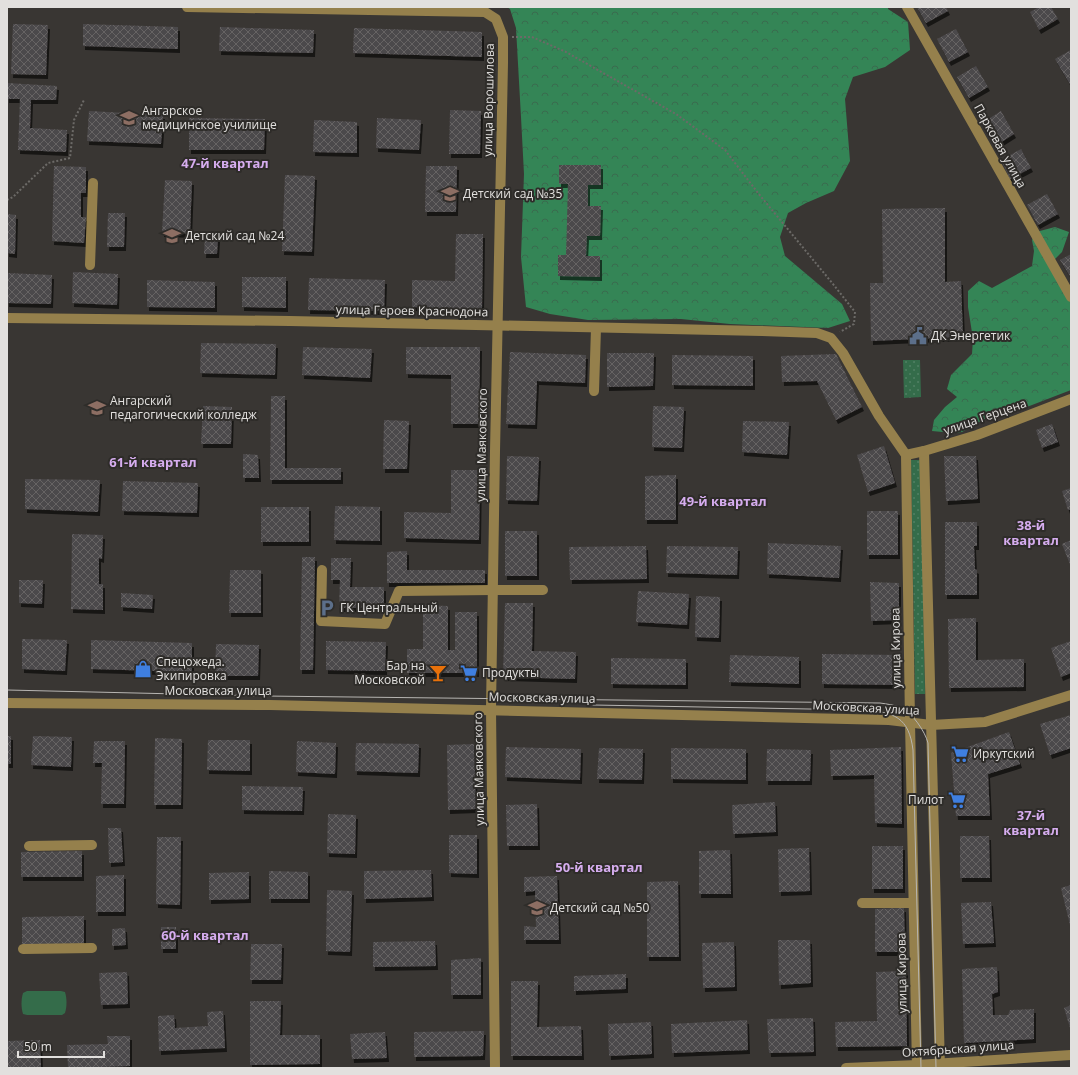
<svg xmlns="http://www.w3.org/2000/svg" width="1078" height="1075" font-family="'Open Sans',sans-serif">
<defs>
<pattern id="grass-dots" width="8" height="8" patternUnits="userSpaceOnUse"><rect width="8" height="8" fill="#346c4a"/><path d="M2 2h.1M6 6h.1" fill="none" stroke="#518164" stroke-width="1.8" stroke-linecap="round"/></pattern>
<pattern id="forest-crowns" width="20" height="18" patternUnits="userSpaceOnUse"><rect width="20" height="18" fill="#348556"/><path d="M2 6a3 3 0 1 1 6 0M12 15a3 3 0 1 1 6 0" fill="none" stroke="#3a6b4e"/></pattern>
<pattern id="building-cross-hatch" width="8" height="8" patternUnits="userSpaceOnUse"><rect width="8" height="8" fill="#4c494b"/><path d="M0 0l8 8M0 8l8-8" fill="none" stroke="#666364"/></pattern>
<filter id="shadow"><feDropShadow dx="2" dy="4" stdDeviation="0" flood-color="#0009"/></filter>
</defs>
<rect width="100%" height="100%" fill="#393633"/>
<g fill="url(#grass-dots)">
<polygon points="903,360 920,360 921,397 904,398"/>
<polygon points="911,460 921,460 925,694 915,694"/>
</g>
<g fill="url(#forest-crowns)">
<polygon points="507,7 888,7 888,9 908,22 910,50 885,67 853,77 845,99 850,161 834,191 806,203 788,213 780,237 785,256 842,304 850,321 828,328 730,324 681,319 588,320 550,314 526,307 521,257 524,174 521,117 516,28 510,9"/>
<polygon points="1055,227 1069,232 1062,252 1050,264 1071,301 1071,390 1019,410 1006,416 986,418 962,432 953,433 932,431 934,420 945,407 957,397 947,389 951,375 972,354 973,339 968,307 968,291 979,281 992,288 1032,266 1034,251 1032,240 1036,232"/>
</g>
<path fill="#346c4a" d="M27,991H61L65,992C67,998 67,1007 65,1013L62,1015H27L23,1014C21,1008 21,999 23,993Z"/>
<g fill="url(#building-cross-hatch)" filter="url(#shadow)">
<polygon points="917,7 946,7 948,11 926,23"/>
<polygon points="1039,7 1051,7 1058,19 1039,30 1030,12"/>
<polygon points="13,24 48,25 46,75 11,74"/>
<polygon points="83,24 178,27 178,49 83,46"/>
<polygon points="220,27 314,30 313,53 219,51"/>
<polygon points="354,28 482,32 482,57 353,53"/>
<polygon points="956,29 968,52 949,62 937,39"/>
<polygon points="1071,50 1071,86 1055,59"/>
<polygon points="976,66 988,87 969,98 957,77"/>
<polygon points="7,83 57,86 56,100 31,100 30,128 67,130 66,152 18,150 20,99 7,99"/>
<polygon points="450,110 481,111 480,154 449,154"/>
<polygon points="89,111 163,115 161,144 87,141"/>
<polygon points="1001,111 1014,134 995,146 982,123"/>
<polygon points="189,118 265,119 264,150 189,150"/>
<polygon points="377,118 421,120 419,150 376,148"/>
<polygon points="314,120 357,122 357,153 313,152"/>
<polygon points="1021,149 1031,168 1010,179 1001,160"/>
<polygon points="559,165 601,165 601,185 588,185 588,206 601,206 600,236 587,236 586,256 600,256 600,277 558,276 558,255 566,255 568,184 559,184"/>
<polygon points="54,166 86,167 86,193 81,193 81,217 86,217 84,243 52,241"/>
<polygon points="426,166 457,166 456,212 425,212"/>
<polygon points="285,175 315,176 312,252 282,251"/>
<polygon points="165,180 192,181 190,234 162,233"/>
<polygon points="1047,194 1058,214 1038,225 1027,205"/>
<polygon points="945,208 945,282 961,281 963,337 871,341 870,283 883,283 882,209"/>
<polygon points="108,213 125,213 124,247 107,247"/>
<polygon points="7,214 16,215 15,254 7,253"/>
<polygon points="456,234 483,234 482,310 412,307 412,280 455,281"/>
<polygon points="205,237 218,238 217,254 204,254"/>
<polygon points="1071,254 1071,278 1060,260"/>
<polygon points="73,272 118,274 117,305 72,303"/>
<polygon points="7,273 52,275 51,304 7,303"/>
<polygon points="242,277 286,277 286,308 242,307"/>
<polygon points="309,278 385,280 384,311 308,310"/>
<polygon points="147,280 215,282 215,308 147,307"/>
<polygon points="201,343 276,344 275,375 200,373"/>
<polygon points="303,347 372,349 370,378 302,375"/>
<polygon points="406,347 480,347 479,424 451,424 451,375 406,374"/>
<polygon points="510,352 586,355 585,383 537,381 535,425 506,424"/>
<polygon points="607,353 654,353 653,386 607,387"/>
<polygon points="836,354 862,407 836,420 817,381 782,382 781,356"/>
<polygon points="672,355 753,356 753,386 672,385"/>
<polygon points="271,396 285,396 285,468 341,468 341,480 270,480"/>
<polygon points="203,406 232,407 231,444 201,444"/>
<polygon points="653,406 684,407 682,448 652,447"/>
<polygon points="384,420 409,421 407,469 383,469"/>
<polygon points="743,421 789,422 787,455 742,452"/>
<polygon points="1052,424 1058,442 1042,448 1036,430"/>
<polygon points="884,446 895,483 868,492 857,455"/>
<polygon points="243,454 258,455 259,478 243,478"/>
<polygon points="507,456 539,457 537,501 506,500"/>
<polygon points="944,456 976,456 978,499 946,501"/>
<polygon points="451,470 480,470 479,540 404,538 404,512 451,513"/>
<polygon points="676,475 676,520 645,520 645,476"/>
<polygon points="25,479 100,480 98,512 25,509"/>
<polygon points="123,481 198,483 197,513 122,511"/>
<polygon points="1071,488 1071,509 1068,510 1062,491"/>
<polygon points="335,506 380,507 380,541 334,540"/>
<rect x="261" y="507" width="48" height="35"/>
<rect x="867" y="511" width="31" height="44"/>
<polygon points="945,522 977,522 977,546 974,546 975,569 977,570 977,595 945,595"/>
<rect x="505" y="531" width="32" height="45"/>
<polygon points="72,534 103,535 102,559 99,558 99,584 103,584 103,610 71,609"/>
<polygon points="1071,540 1071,567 1062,544"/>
<polygon points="768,543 841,546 839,578 767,574"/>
<polygon points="646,546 647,579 570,580 569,547"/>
<polygon points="667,546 738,547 737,575 666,573"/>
<polygon points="407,551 407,570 485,570 485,583 387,583 387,552"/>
<polygon points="302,557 315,557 313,670 300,670"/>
<polygon points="331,558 351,558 350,587 384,587 384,608 339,608 340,580 331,580"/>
<polygon points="230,570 261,570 261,613 229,613"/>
<polygon points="19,580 43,580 42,604 19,603"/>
<polygon points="870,582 899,583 899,620 871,621"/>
<polygon points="638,591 689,594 687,625 636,622"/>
<polygon points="121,593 153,595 152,609 121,607"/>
<polygon points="696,596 720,597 719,638 695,637"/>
<polygon points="505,603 533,603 532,651 576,652 575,679 503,677"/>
<polygon points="423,605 448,606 448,650 455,650 455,612 477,612 477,673 407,673 407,649 423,649"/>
<polygon points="976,618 976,660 1024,659 1024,687 949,688 948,619"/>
<polygon points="22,639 67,640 65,671 22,669"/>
<polygon points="91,640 192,643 192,672 91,669"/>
<polygon points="326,641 386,642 385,671 326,670"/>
<polygon points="1071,641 1071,673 1061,677 1051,648"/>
<polygon points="216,644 259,645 258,676 215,676"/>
<polygon points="822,654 899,655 899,685 822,684"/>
<polygon points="730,655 799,657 799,684 729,682"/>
<polygon points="611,658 686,659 686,685 611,684"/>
<polygon points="1071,715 1071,748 1050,755 1040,724"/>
<polygon points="1009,732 1020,764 988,774 990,816 956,816 951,753"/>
<rect x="7" y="736" width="4" height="28"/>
<polygon points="33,736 72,737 71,767 31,765"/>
<polygon points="155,738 182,739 181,805 154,805"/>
<polygon points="208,740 250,740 250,771 207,770"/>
<polygon points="94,741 125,741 124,804 101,804 102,763 93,763"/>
<polygon points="297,741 336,743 335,774 296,772"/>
<polygon points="356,743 419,744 418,773 355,771"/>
<polygon points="474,744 476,809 448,810 447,745"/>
<polygon points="506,747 581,749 580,780 505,777"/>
<polygon points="901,747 902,824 875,823 874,775 831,776 830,750"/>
<polygon points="599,748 643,749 642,780 597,779"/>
<polygon points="671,748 746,749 746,780 671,779"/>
<polygon points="767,749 811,750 810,781 766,781"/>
<polygon points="242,786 303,787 302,811 242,810"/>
<polygon points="775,802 776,832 733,834 732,805"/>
<polygon points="537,804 538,846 507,846 506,805"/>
<polygon points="328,814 356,815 355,854 327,853"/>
<polygon points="108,828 121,828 123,862 109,863"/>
<polygon points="449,835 477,835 477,874 449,873"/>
<polygon points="960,836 989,836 990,878 960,878"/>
<polygon points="157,837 181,837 180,905 156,904"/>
<rect x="872" y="846" width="31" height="43"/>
<polygon points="809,848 810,891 779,892 778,849"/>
<polygon points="730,850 731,894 699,894 699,851"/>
<polygon points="82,851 82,877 21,877 21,852"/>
<polygon points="431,870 432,897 364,899 364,871"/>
<polygon points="269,871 308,872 308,899 269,899"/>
<polygon points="249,872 249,899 209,900 209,873"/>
<polygon points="124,875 124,912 96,912 96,876"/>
<polygon points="557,876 559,940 524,940 524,926 536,927 535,891 524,892 524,877"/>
<polygon points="678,881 679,957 647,957 647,882"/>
<polygon points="1071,885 1071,925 1070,925 1061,888"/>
<polygon points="327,890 352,891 350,952 326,951"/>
<polygon points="991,902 994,943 963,944 961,903"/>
<polygon points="904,908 905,952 875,952 875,909"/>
<polygon points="84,916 84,944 22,945 22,917"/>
<rect x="161" y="927" width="15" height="22"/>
<polygon points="125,928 126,945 112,946 112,929"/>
<polygon points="778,940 810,940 811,983 779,985"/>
<polygon points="435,941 436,966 373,967 373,942"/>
<polygon points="734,942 735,987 703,988 702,943"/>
<polygon points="251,944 282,944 281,980 250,980"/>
<polygon points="481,958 481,995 451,995 451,960"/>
<polygon points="997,967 998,992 992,994 993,1015 1008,1015 1010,1010 1034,1009 1034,1039 964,1043 962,969"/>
<polygon points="906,971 907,1046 836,1047 835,1022 877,1021 876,972"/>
<polygon points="127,972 128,1004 101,1005 99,973"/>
<polygon points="626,974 626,989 574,991 574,976"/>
<polygon points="511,981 538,981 537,1027 581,1026 582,1056 511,1056"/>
<polygon points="250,1001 281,1001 280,1035 320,1035 320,1064 250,1065"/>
<polygon points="1071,1005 1071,1031 1064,1008"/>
<polygon points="223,1011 225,1048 159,1051 158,1016 174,1015 175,1028 208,1026 207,1012"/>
<polygon points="813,1018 814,1052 769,1053 767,1019"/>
<polygon points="747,1020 748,1050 672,1053 671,1024"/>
<polygon points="651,1022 652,1054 609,1056 608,1024"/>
<polygon points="484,1031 483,1056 414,1057 414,1032"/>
<polygon points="385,1032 387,1058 352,1059 350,1034"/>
<polygon points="107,1036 130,1036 130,1066 68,1068 67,1045 108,1044"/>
<polygon points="40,1040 41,1067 7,1068 7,1041"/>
</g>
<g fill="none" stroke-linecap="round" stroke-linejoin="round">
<g stroke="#6c6a67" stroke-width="2" stroke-dasharray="2 2" stroke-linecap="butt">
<polyline points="512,37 532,37 566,52 676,114 725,150 758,193 833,284 855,312 854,324 840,332"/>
<polyline points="7,200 13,197 48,163 70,158 74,120 84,100"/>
</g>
<g stroke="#95804c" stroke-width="10">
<polyline points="187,7 485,12 496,19 503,37 503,63 495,451 491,709 495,1068"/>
<polyline points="907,7 1071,297"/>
<polyline points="90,265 93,183"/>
<polyline points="7,318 290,321 762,331 817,333 831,338 843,353 879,416 906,455 910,722 917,1068"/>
<polyline points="594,391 596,328"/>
<polyline points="924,451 940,1068"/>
<polyline points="906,455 924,451 977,435 1071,399"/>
<polyline points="322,570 321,621 385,624 399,591 493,590 543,590"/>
<polyline points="7,703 270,705 889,720 931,725 985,722 1071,695"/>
<polyline points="29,846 92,845"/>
<polyline points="862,903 913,903"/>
<polyline points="23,949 92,948"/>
<polyline points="846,1068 917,1065 1071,1055"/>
</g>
<g stroke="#b7b5b2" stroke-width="1">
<path d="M7,690L264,696L880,703C887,704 895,705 902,708C912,713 925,731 928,743L936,1068"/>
<path d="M593,705L863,710C894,712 909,717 913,750L921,1068"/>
</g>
</g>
<defs>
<g id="school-bare" transform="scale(1.38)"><path d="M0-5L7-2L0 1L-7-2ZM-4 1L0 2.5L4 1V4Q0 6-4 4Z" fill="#8d6e63" stroke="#2e2c29" stroke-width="2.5" paint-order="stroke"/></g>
<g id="civic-bare" transform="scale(1.38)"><path d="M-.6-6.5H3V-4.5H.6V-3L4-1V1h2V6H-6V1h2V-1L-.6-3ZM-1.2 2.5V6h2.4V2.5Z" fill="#5c6f8a" stroke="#2e2c29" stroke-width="2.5" paint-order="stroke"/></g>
<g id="university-bare" transform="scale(1.38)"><path d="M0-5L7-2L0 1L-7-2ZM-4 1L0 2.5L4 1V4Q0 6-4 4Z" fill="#8d6e63" stroke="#2e2c29" stroke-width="2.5" paint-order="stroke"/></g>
<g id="parking-bare" transform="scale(1.38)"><path d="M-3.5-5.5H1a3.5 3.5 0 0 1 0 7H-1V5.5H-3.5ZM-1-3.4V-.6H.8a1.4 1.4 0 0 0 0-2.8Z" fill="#5c6f8a" stroke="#2e2c29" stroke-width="2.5" paint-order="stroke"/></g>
<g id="shop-bare" transform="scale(1.38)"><path d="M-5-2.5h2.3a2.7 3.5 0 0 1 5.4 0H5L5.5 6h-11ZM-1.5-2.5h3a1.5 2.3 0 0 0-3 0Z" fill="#3f7fe0" stroke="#2e2c29" stroke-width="2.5" paint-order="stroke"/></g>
<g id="bar-bare" transform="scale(1.38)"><path d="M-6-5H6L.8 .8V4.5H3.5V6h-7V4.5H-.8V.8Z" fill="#e8710a" stroke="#2e2c29" stroke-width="2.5" paint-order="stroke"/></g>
<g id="supermarket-bare" transform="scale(1.38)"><path d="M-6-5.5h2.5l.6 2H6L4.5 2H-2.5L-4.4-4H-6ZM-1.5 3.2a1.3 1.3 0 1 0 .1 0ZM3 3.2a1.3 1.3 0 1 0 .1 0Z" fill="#3f7fe0" stroke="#2e2c29" stroke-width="2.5" paint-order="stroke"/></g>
</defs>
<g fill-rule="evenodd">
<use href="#school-bare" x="129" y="118"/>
<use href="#school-bare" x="450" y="194"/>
<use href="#school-bare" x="172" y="236"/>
<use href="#civic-bare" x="918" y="336"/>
<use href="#university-bare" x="97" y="408"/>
<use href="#parking-bare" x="327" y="608"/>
<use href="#shop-bare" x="143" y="669"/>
<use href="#bar-bare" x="438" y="673"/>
<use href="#supermarket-bare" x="469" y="673"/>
<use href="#supermarket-bare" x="960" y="754"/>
<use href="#supermarket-bare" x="957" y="800"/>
<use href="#school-bare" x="537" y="908"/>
</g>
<g text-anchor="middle" stroke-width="4" stroke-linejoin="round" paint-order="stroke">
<g font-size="12" fill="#e2e0de" stroke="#2e2c29">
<text transform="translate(489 100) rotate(-89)" y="4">улица Ворошилова</text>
<text transform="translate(1000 146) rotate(61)" y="4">Парковая улица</text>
<text transform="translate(412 311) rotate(1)" y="4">улица Героев Краснодона</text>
<text transform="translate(985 417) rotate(-19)" y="4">улица Герцена</text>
<text transform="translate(482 445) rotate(-89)" y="4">улица Маяковского</text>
<text transform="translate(896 648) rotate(-91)" y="4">улица Кирова</text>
<text x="218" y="695">Московская улица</text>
<text transform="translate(542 698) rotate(1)" y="4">Московская улица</text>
<text transform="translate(866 708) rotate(3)" y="4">Московская улица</text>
<text transform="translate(479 769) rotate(-91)" y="4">улица Маяковского</text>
<text transform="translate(902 973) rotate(-91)" y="4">улица Кирова</text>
<text transform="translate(958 1049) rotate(-4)" y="4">Октябрьская улица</text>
</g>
<g font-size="12" fill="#e2e0de" stroke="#2e2c29" text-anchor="start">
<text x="142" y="115">Ангарское<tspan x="142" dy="14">медицинское училище</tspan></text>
<text x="463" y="198">Детский сад №35</text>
<text x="185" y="240">Детский сад №24</text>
<text x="931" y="340">ДК Энергетик</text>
<text x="110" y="405">Ангарский<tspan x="110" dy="14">педагогический колледж</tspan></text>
<text x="340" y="612">ГК Центральный</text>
<text x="156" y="666">Спецожеда.<tspan x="156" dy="14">Экипировка</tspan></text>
<text x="425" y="670" text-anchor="end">Бар на<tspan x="425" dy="14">Московской</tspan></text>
<text x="482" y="677">Продукты</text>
<text x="973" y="758">Иркутский</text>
<text x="944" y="804" text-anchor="end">Пилот</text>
<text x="550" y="912">Детский сад №50</text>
</g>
<g font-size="13" font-weight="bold" fill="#d6adef" stroke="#2e2c29">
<text x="225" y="168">47-й квартал</text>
<text x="153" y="467">61-й квартал</text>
<text x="723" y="506">49-й квартал</text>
<text x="1031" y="530">38-й<tspan x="1031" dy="15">квартал</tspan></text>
<text x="1031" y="820">37-й<tspan x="1031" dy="15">квартал</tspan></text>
<text x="599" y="872">50-й квартал</text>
<text x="205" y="940">60-й квартал</text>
</g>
</g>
<rect width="1078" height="1075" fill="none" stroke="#e2e0de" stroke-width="16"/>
<path d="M18 1051v6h86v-6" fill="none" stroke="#e2e0de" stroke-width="2"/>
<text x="24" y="1051" font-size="12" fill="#e2e0de" stroke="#2e2c29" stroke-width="3" paint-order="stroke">50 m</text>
</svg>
